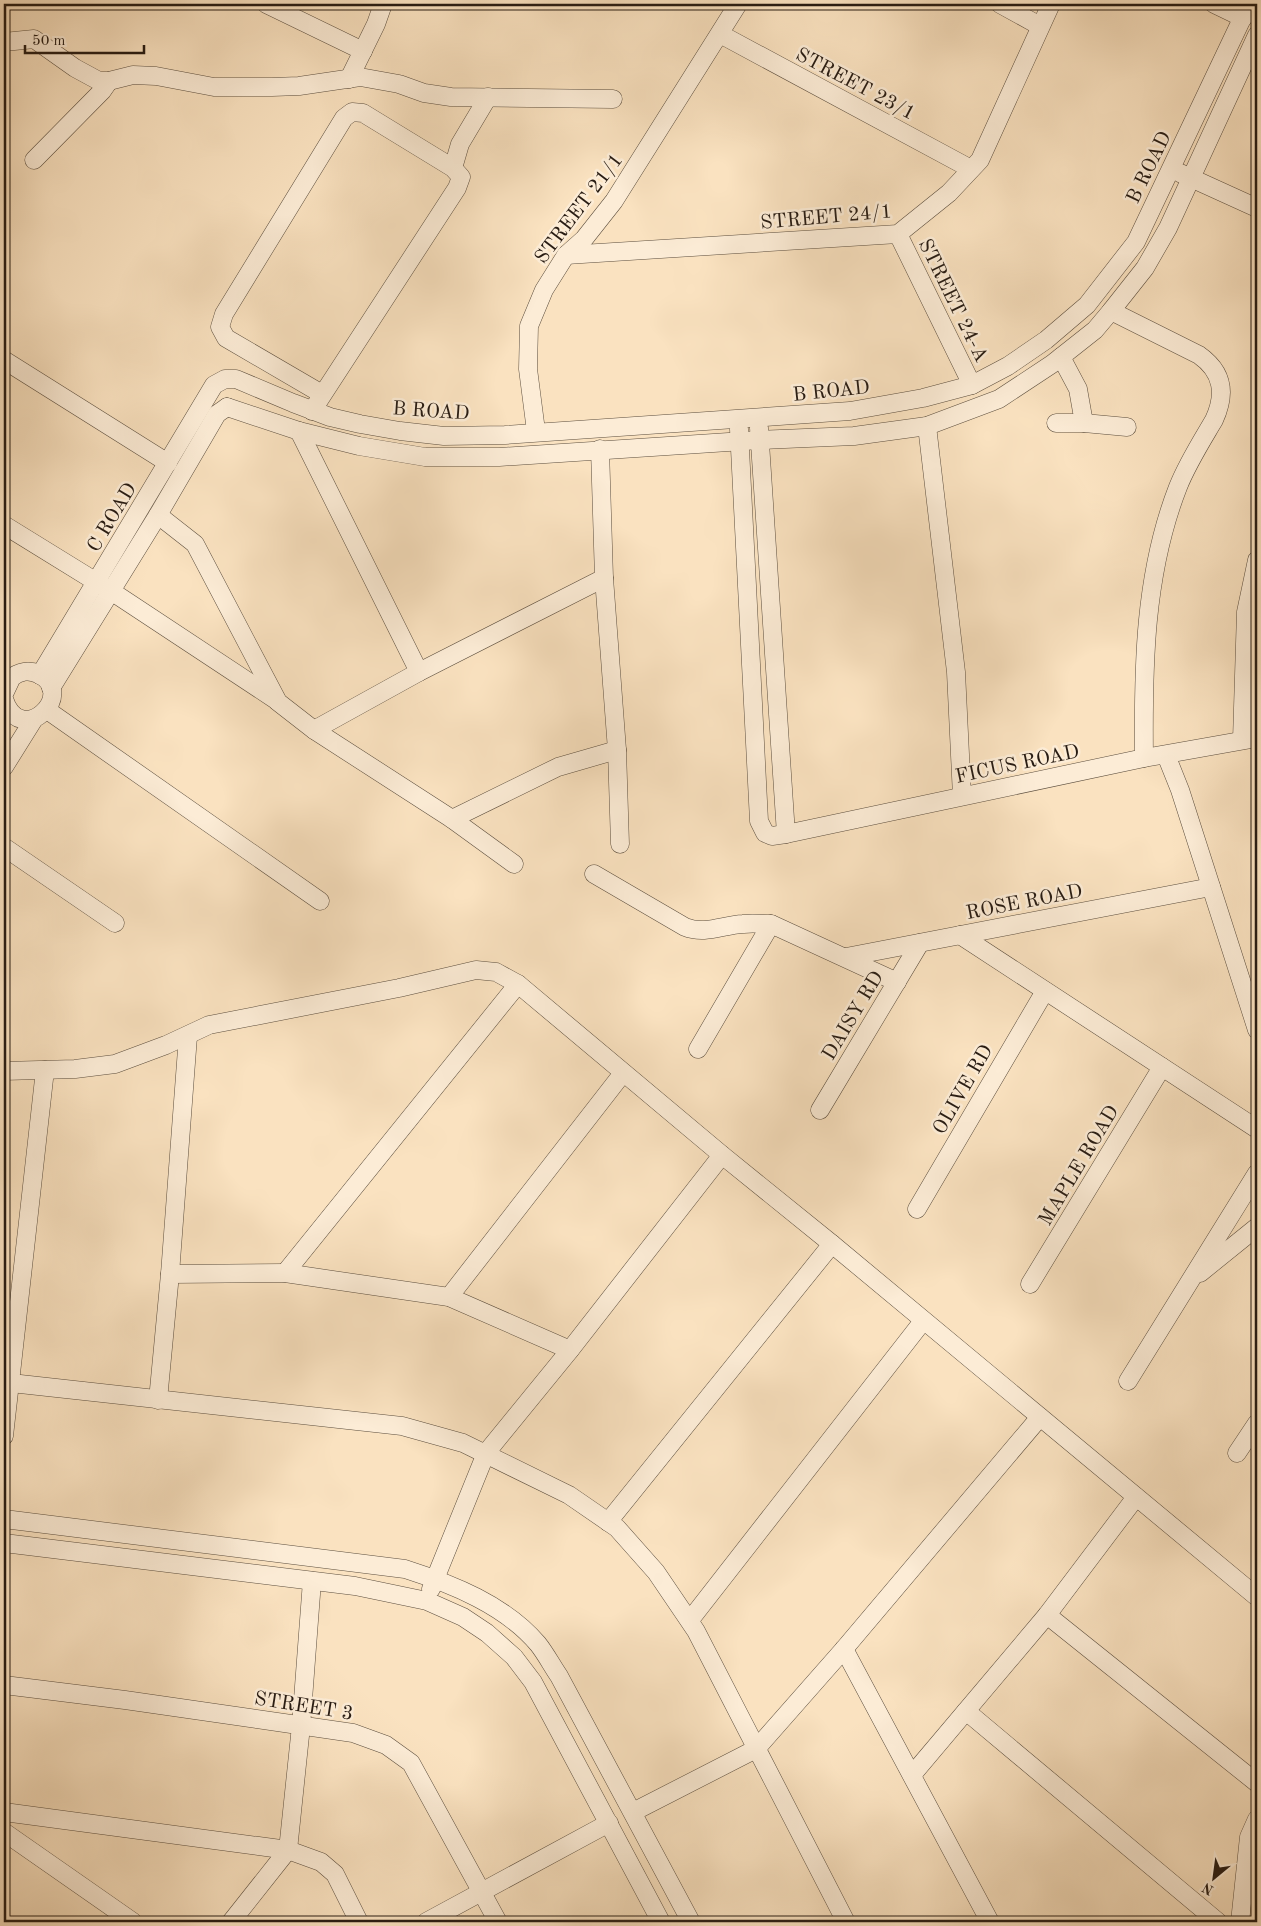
<svg xmlns="http://www.w3.org/2000/svg" width="1261" height="1926" font-family="'Old Standard TT',serif">
<rect width="100%" height="100%" fill="#fae2c0"/>
<filter id="stains"><feTurbulence type="fractalNoise" baseFrequency=".004" numOctaves="4"/><feColorMatrix values="0 0 0 0 .2 0 0 0 0 .09 0 0 0 0 .02 0 0 0 .5 -.17"/></filter>
<radialGradient id="worn" r=".72"><stop offset=".6" stop-color="#630" stop-opacity="0"/><stop offset="1" stop-color="#630" stop-opacity=".3"/></radialGradient>
<g fill="none" stroke-linecap="round" stroke-linejoin="round">
<g stroke="#5c4e3e" stroke-width="19">
<g id="minor">
<polyline points="266,4 363,51"/>
<polyline points="1000,4 1040,26"/>
<polyline points="1214,4 1243,18"/>
<polyline points="720,34 971,169"/>
<polyline points="4,42 34,39 75,68 99,81 109,81 133,75 156,76 214,87 272,87 299,86 360,77 399,84 424,93 451,97 613,99"/>
<polyline points="349,79 376,24 383,4"/>
<polyline points="34,160 102,91 109,81"/>
<polyline points="453,168 460,144 488,97"/>
<polyline points="1180,173 1257,208"/>
<polyline points="898,234 972,385"/>
<polyline points="566,255 898,234 949,193 980,160 1051,4"/>
<path d="M1111,311L1199,355C1223,372 1226,394 1214,420C1201,442 1187,464 1178,487C1144,574 1143,667 1144,758"/>
<polyline points="1061,357 1078,389 1084,423"/>
<polyline points="4,360 168,463"/>
<polyline points="227,407 299,431 359,446 425,457 499,457 759,440 854,436 927,426 999,399 1052,364 1095,330 1111,311 1145,268 1168,228 1257,35"/>
<polyline points="312,411 457,188 461,177 453,168 363,113 352,112 344,118 224,314 220,327 226,338 322,394"/>
<polyline points="1056,423 1084,423 1127,427"/>
<polyline points="927,426 956,672 962,796"/>
<polyline points="759,428 786,834"/>
<polyline points="739,429 759,821 765,833 772,836 786,834 1144,758 1257,738"/>
<polyline points="299,431 419,672"/>
<polyline points="536,431 528,369 529,326 544,290 566,255 584,239 614,201 738,4"/>
<polyline points="600,449 604,578 617,750 620,844"/>
<polyline points="158,515 195,544 278,702 314,730 452,819 514,864"/>
<polyline points="4,525 111,591 276,700"/>
<polyline points="40,675 214,385 225,379 236,379 293,403 330,417 360,424 400,431 444,436 505,435 850,411 923,398 972,385 1008,366 1046,340 1087,305 1136,242 1249,4"/>
<polyline points="51,688 158,515 217,414 227,407"/>
<path d="M4,694L12,677C20,672 28,669 38,674C79,693 21,750 4,699"/>
<polyline points="47,710 320,901"/>
<polyline points="314,730 419,672 604,578"/>
<polyline points="1242,740 1246,612 1257,560"/>
<polyline points="1166,755 1180,790 1257,1030"/>
<polyline points="4,767 34,719"/>
<polyline points="452,819 558,767 617,750"/>
<polyline points="4,847 115,923"/>
<path d="M594,874L685,927C705,935 723,925 743,924C752,923 762,924 771,924"/>
<polyline points="960,935 1257,1129"/>
<polyline points="846,957 1211,887"/>
<polyline points="698,1049 771,924 897,982"/>
<polyline points="4,1071 75,1069 115,1064 166,1045 209,1025 399,988 476,970 496,972 518,984 722,1155 832,1244 1257,1597"/>
<polyline points="820,1110 920,943"/>
<polyline points="917,1209 1045,991"/>
<polyline points="285,1273 518,984"/>
<polyline points="1200,1273 1257,1227"/>
<polyline points="170,1274 285,1273 449,1297 570,1350"/>
<polyline points="1030,1284 1162,1067"/>
<polyline points="449,1297 623,1073"/>
<polyline points="1128,1381 1257,1173"/>
<polyline points="11,1383 402,1426 463,1443 569,1495 617,1528 656,1572 696,1631 846,1922"/>
<polyline points="158,1400 170,1274 188,1036"/>
<polyline points="4,1436 45,1070"/>
<polyline points="1237,1453 1257,1423"/>
<path d="M4,1519L405,1569C452,1584 505,1605 538,1644C546,1654 552,1666 559,1676L691,1922"/>
<polyline points="608,1522 832,1244"/>
<polyline points="4,1543 355,1586 427,1601 463,1617 487,1633 514,1657 533,1682 661,1922"/>
<polyline points="431,1589 486,1453 570,1350 722,1155"/>
<polyline points="1047,1615 1257,1783"/>
<polyline points="690,1620 923,1321"/>
<polyline points="844,1649 990,1922"/>
<polyline points="4,1685 125,1700 353,1733 386,1745 411,1763 498,1922"/>
<polyline points="966,1711 1218,1922"/>
<polyline points="912,1775 1047,1615 1136,1497"/>
<polyline points="4,1812 288,1850 321,1862 335,1874 359,1922"/>
<polyline points="633,1812 756,1749 844,1649 1040,1417"/>
<polyline points="4,1832 133,1922"/>
<polyline points="231,1922 288,1850 301,1726 312,1581"/>
<polyline points="426,1922 609,1823"/>
<polyline points="1240,1922 1249,1837 1257,1819"/>
</g>
</g>
<use href="#minor" stroke="#fcecd6" stroke-width="18"/>
</g>
<g text-anchor="middle" stroke-width="5" stroke-linejoin="round" paint-order="stroke">
<g font-size="20" fill="#281c13" stroke="#fcecd6">
<text transform="translate(856 83) rotate(28)" y="7">STREET 23/1</text>
<text transform="translate(1148 167) rotate(-64)" y="7">B ROAD</text>
<text transform="translate(578 208) rotate(-53)" y="7">STREET 21/1</text>
<text transform="translate(826 216) rotate(-5)" y="7">STREET 24/1</text>
<text transform="translate(954 300) rotate(64)" y="7">STREET 24-A</text>
<text transform="translate(831 390) rotate(-6)" y="7">B ROAD</text>
<text transform="translate(431 410) rotate(4)" y="7">B ROAD</text>
<text transform="translate(111 517) rotate(-59)" y="7">C ROAD</text>
<text transform="translate(1017 763) rotate(-12)" y="7">FICUS ROAD</text>
<text transform="translate(1024 901) rotate(-11)" y="7">ROSE ROAD</text>
<text transform="translate(852 1015) rotate(-59)" y="7">DAISY RD</text>
<text transform="translate(962 1089) rotate(-60)" y="7">OLIVE RD</text>
<text transform="translate(1078 1165) rotate(-59)" y="7">MAPLE ROAD</text>
<text transform="translate(304 1705) rotate(9)" y="7">STREET 3</text>
</g>
</g>
<rect width="1261" height="1926" fill="none" stroke="#fae2c0" stroke-width="20"/>
<rect x="5" y="5" width="1251" height="1916" fill="none" stroke="#281c13" stroke-width="2.5"/>
<rect x="10" y="10" width="1241" height="1906" fill="none" stroke="#281c13"/>
<g transform="translate(1214 1878) rotate(209)" stroke="#fcecd6" stroke-width="4" paint-order="stroke">
<path d="M0-4L9 19L0 12L-9 19Z" fill="#281c13"/>
<text y="-8" font-size="14" font-weight="bold" text-anchor="middle" fill="#281c13">N</text>
</g>
<path d="M25 45v8h119v-8" fill="none" stroke="#281c13" stroke-width="2.5"/>
<text x="32" y="45" font-size="15" fill="#281c13" stroke="#fcecd6" stroke-width="4" paint-order="stroke">50 m</text>
<rect width="100%" height="100%" filter="url(#stains)"/>
<rect width="100%" height="100%" fill="url(#worn)"/>
</svg>
